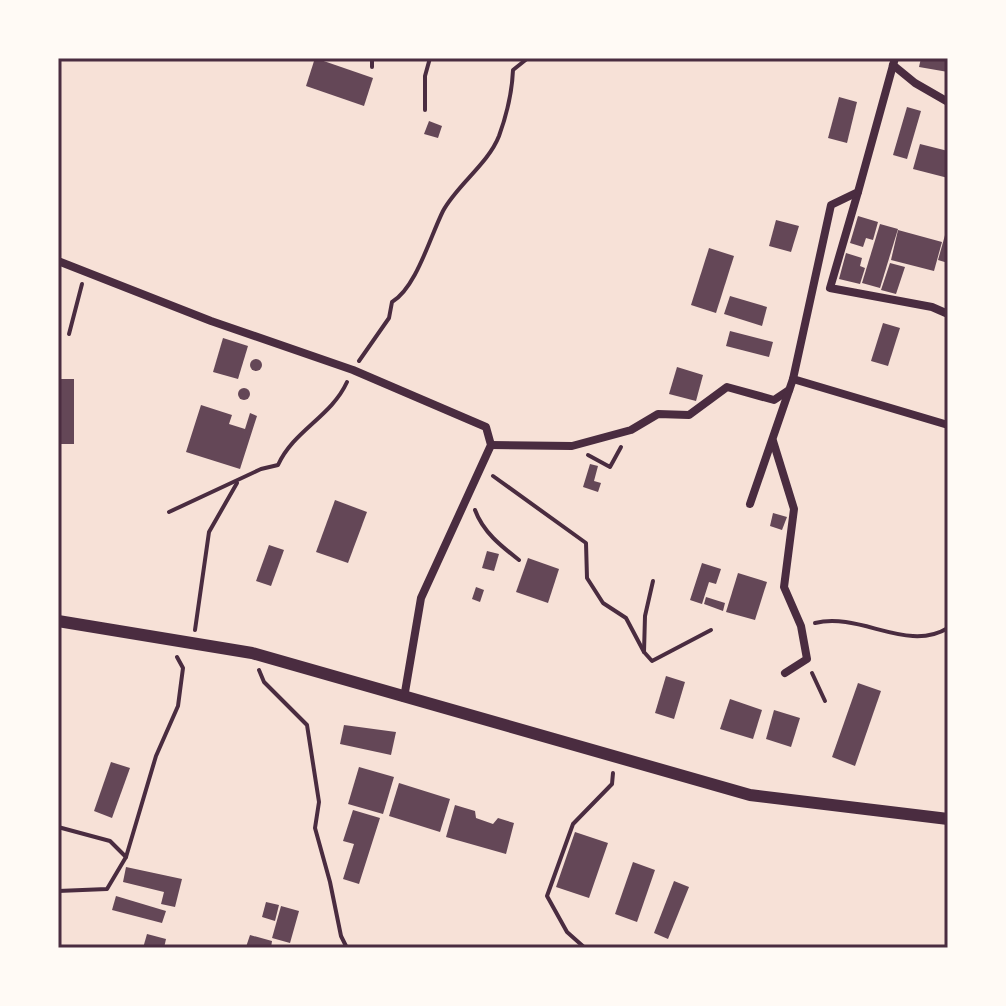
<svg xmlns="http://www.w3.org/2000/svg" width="1006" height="1006" font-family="'Alegreya Sans',sans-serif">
<rect width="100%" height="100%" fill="#f7e1d7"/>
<g fill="#644757">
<polygon points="315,58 373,78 364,106 306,86"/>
<polygon points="921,58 948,58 948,72 919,67"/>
<polygon points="839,97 857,102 847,143 828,138"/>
<polygon points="907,107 921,111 907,159 893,155"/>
<polygon points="429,121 442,126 438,138 424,134"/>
<polygon points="920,144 948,151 948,178 913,169"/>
<polygon points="858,216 878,222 873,240 866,238 863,247 850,243"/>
<polygon points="776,220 799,226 791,252 769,246"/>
<polygon points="880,224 898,229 880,288 862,283"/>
<polygon points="947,228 948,228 948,263 938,260"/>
<polygon points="898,230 942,242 934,271 891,260"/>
<polygon points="709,248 734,256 716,313 691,305"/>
<polygon points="846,253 862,258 860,266 865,268 860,284 839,279"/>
<polygon points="890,263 905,267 896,294 881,290"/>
<polygon points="730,296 767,307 762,326 724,314"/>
<polygon points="883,323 900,328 888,366 871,361"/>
<polygon points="730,331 773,342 769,357 726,346"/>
<polygon points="223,338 248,346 238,379 213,372"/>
<circle cx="256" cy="365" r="6"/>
<polygon points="677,367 703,375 696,401 669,394"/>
<rect x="58" y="379" width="16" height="65"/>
<circle cx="244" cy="394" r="6"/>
<polygon points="201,405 232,415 229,424 245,429 250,413 257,416 240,469 186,452"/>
<polygon points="590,464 598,466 594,481 601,483 598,492 583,487"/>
<polygon points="335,500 367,512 348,563 316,552"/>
<polygon points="773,513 787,517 782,530 770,526"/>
<polygon points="269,545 284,550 271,586 256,581"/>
<polygon points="487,551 499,554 494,571 482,568"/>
<polygon points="528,558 559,569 548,603 516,592"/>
<polygon points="702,563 721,569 716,584 709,582 702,604 690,600"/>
<polygon points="738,573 767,582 755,620 726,612"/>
<polygon points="476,587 484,590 480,602 472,599"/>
<polygon points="706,597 725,603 723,611 704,604"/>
<polygon points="666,676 685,682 674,719 655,713"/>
<polygon points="858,683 881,691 855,766 832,757"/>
<polygon points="730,699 762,710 753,739 720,729"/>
<polygon points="774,710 800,718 791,747 766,739"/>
<polygon points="344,725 396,732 391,755 340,744"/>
<polygon points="111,762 130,768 112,818 94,811"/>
<polygon points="359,767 394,777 383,814 348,804"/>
<polygon points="399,783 450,799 440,832 389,816"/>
<polygon points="455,805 475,811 476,818 493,824 498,818 514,823 506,854 446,837"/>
<polygon points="353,810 380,818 359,884 343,879 354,844 343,841"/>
<polygon points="575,832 608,843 589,898 556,887"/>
<polygon points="633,862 655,870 637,922 615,914"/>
<polygon points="126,867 182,879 175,907 161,904 164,892 123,882"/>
<polygon points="674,881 689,887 668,939 654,933"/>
<polygon points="116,896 166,911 162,923 112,910"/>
<polygon points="266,902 279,905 275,921 262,917"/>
<polygon points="281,906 299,911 290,943 272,938"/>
<polygon points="147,934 166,939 164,948 143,948"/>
<polygon points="250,935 272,941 271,948 246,947"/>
</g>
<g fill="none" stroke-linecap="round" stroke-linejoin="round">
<g stroke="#4a2c40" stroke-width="4">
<polyline points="372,58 372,67"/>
<polyline points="425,110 425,76 430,58"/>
<polyline points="69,334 82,284"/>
<path d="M359,361L389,318L392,302C416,288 430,237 443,211C457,185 488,164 499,136C507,114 512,94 513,70L528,58"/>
<polyline points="588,455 610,467 621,447"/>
<polyline points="493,476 586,543 587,578 603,603 626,618 644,652"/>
<path d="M475,510C483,532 501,546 519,560"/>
<path d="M169,512L261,469L278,465C294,430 331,417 347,382"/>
<polyline points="653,581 645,616 644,652 652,661 711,630"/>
<path d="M815,623C861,612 907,653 948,628"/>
<polyline points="195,630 209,532 237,483"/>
<polyline points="259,670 264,682 307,725 319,802 315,828 330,882 341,936 347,948"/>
<polyline points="812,673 825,701"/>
<polyline points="58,827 110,841 126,857"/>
<polyline points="58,891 107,889 126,857 156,756 178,706 183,668 177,657"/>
<polyline points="585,948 567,932 547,896 573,824 612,784 613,773"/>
</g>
<g stroke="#4a2c40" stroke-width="8">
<polyline points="893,65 915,83 948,102"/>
<polyline points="858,192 830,288 932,307 948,314"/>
<polyline points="58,261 211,321 353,370 486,427 491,445 421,598 404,698"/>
<polyline points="793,379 948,425"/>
<polyline points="773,441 794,509 784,587 801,626 807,659 785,673"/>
<polyline points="491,445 572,446 631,430 658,414 689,415 727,387 774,400 789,390"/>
<polyline points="750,504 793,379 831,205 858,192 895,58"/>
</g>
<polyline stroke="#4a2c40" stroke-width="12" points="58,621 252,653 750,795 948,819"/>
</g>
<rect width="1006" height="1006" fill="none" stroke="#fffaf5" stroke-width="120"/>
<rect x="60" y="60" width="886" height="886" fill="none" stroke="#4a2c40" stroke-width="3"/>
</svg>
